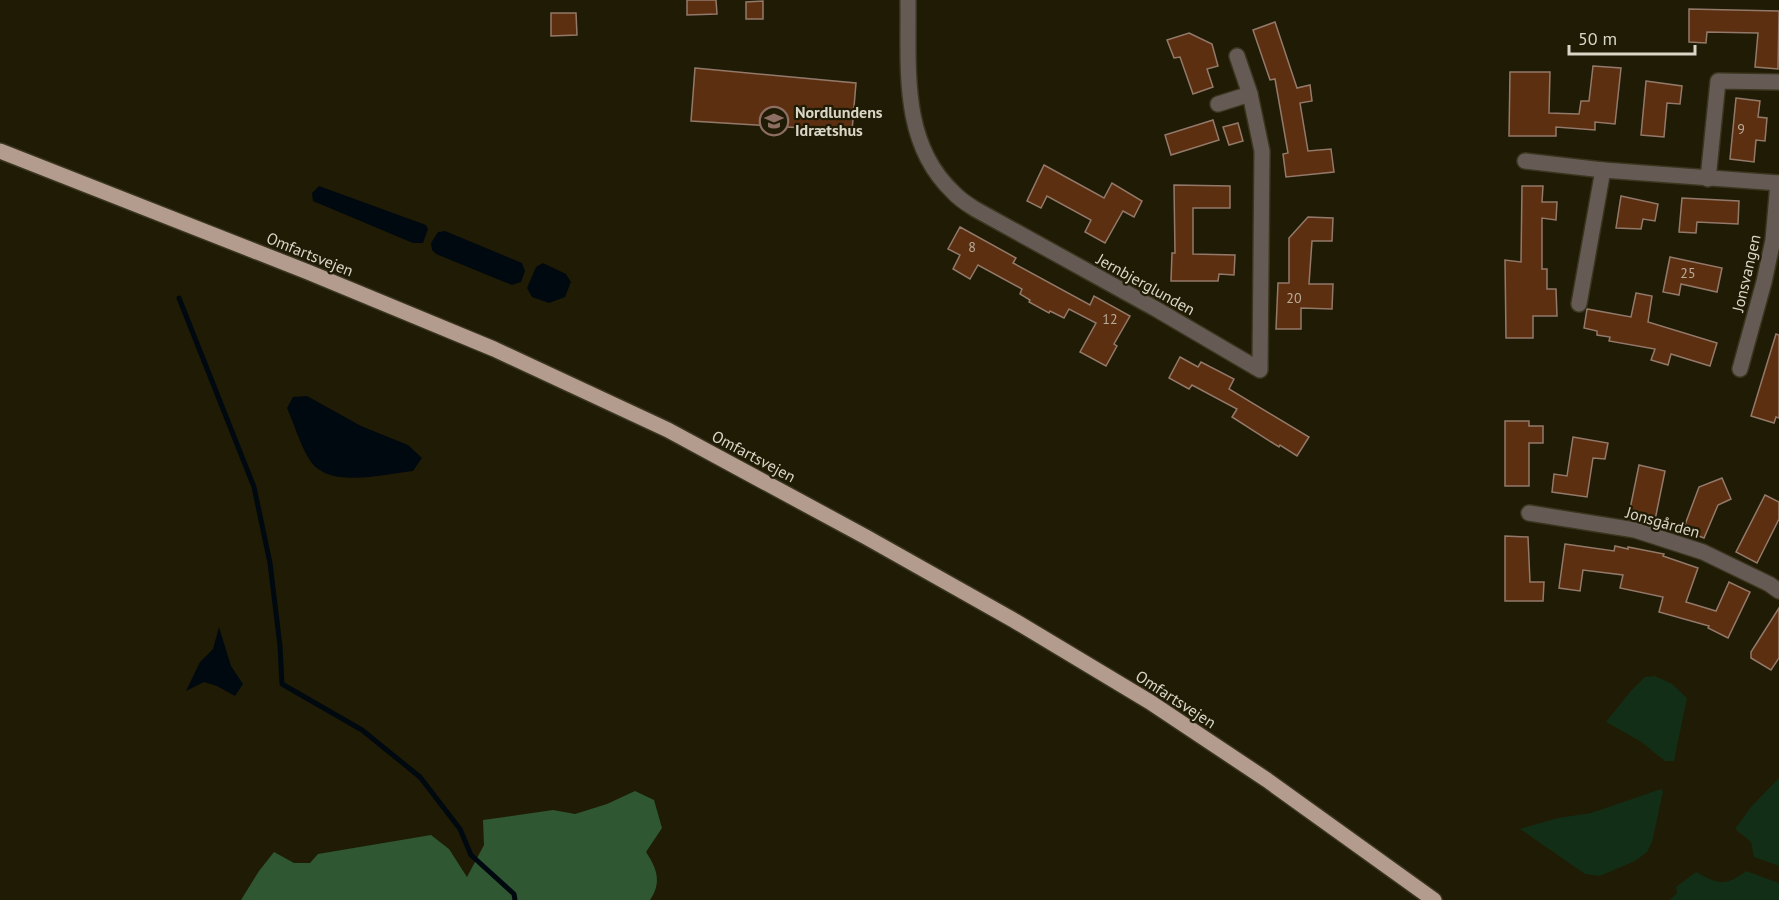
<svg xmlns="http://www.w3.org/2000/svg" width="1779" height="900" font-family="'PT Sans',sans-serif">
<rect width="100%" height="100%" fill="#201b04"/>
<g fill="#132e16">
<polygon points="1655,676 1672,684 1687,698 1674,761 1665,761 1640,741 1606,722 1630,692 1645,677"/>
<polygon points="1779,778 1779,866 1754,857 1751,842 1735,829 1751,807"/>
<polygon points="1661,789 1663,792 1652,842 1647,852 1635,861 1600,876 1585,874 1520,829 1558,818 1591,813"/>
<path d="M1746,871L1779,883V900H1670L1677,893L1676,887L1696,872C1718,884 1725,887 1746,871Z"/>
</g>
<path fill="#2e5732" d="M635,791L654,800L662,828L646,852C657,869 662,882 650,900H241L259,871L274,852L294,863H310L318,854L431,835L449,849L467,877L484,845L483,820L553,810L575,814L607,804Z"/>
<g fill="#00090f">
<polygon points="319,186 426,225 428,229 423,243 413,243 313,201 312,193"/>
<polygon points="445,231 522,263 525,271 521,282 512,285 436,254 432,250 431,243 438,232"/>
<polygon points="543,263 566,274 571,282 565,297 549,303 532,297 527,288 536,267"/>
<path d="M307,396L361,426L408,445L422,458L413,471C384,474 327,490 309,459C300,444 294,424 287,408L293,397Z"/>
<polygon points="219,627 231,666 243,684 235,696 217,686 204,682 186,691 200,662 213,649"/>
</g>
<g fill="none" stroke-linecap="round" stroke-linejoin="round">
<polyline stroke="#00090f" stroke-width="5" points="179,298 254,487 270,563 280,646 282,684 362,730 420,777 460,829 471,855 514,894 515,900"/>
</g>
<g fill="#5c2f11" stroke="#93796a" stroke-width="1.5">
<polygon points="687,0 716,0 717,14 687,15"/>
<polygon points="763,1 763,19 746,19 746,2"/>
<polygon points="1689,9 1779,11 1778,69 1755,67 1758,33 1707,32 1706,43 1689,42"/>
<polygon points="551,13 576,13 577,35 551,36"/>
<polygon points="1275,22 1297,88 1310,85 1312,101 1300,103 1308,151 1331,149 1334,172 1286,177 1283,154 1288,153 1275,79 1270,80 1253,30"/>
<polygon points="1189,33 1212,44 1218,66 1207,69 1213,87 1193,94 1180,57 1174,58 1167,40"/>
<polygon points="1593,66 1621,68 1615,124 1595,122 1595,130 1556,127 1556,136 1509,136 1510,72 1550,72 1549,113 1579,114 1581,101 1589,101"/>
<polygon points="695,68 856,83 852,131 691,121"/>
<polygon points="1646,81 1682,86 1680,104 1667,103 1664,137 1641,135"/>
<polygon points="1736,98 1760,101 1758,117 1767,118 1765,141 1756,140 1754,162 1730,159"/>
<polygon points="1213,120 1219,140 1171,155 1165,135"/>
<polygon points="1238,123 1243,141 1229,145 1223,127"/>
<polygon points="1044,165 1104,198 1112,183 1142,201 1134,217 1123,211 1105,243 1085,232 1091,220 1047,196 1041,208 1027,201"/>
<polygon points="1174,185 1230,186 1230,208 1193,208 1193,254 1235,255 1234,275 1219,274 1218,281 1171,281 1172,253 1175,253"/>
<polygon points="1522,186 1543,186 1542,202 1557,202 1556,220 1542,218 1542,269 1547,269 1547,289 1556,289 1557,316 1533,316 1533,338 1506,338 1505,260 1521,262"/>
<polygon points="1621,196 1658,204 1655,221 1643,219 1641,229 1616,228"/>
<polygon points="1682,198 1739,201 1738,224 1697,222 1696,233 1679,232"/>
<polygon points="1308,217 1333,218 1332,241 1312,241 1309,284 1333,284 1332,309 1301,308 1301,329 1276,329 1278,283 1289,283 1289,238"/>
<polygon points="960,227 1016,258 1013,263 1090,305 1094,296 1130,316 1114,344 1117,346 1106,366 1080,352 1096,323 1069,309 1064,318 1050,311 1049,313 1029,302 1030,300 1020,294 1022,289 978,265 970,279 953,269 960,255 948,249"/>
<polygon points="1670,257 1722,268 1717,292 1681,284 1679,295 1663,292"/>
<polygon points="1636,293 1652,296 1648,322 1717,343 1710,366 1671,354 1668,365 1651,360 1655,349 1609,341 1610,337 1597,335 1597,331 1584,328 1587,309 1631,317"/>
<polygon points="1776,334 1779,335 1779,418 1776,417 1774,423 1751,416"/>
<polygon points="1180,357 1198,367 1201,362 1234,379 1229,389 1309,437 1297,456 1280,445 1279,447 1232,417 1237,409 1192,385 1189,389 1169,378"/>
<polygon points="1505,421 1529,421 1529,426 1543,426 1543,443 1529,443 1529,486 1505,486"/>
<polygon points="1573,437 1608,443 1605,459 1593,458 1587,497 1552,492 1554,474 1567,476"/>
<polygon points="1639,465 1665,471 1655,520 1629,514"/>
<polygon points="1722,478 1731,499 1718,505 1704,538 1683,530 1699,487"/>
<polygon points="1765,495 1779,502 1779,519 1757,563 1736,552"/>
<polygon points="1505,536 1528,537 1530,582 1544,582 1543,601 1505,601"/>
<polygon points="1565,544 1614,551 1615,546 1628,549 1628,547 1664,554 1663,556 1698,568 1686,602 1716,611 1729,582 1750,592 1728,638 1708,628 1709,626 1659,612 1663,597 1620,588 1623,575 1583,570 1580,591 1559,588"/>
<polygon points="1779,608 1779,658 1771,670 1751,658 1751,652"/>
</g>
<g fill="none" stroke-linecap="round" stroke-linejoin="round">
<g stroke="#3a351f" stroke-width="18">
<g id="minor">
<path d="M908,0C909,67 900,142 953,192C959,199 967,204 975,209L1156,309L1260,370L1262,151L1250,94L1237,56"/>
<polyline points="1218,104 1250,94"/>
<polyline points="1525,161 1603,170"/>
<polyline points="1708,179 1718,81 1779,82"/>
<polyline points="1579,304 1603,170 1779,183"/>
<polyline points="1740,369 1764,282 1773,240 1778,183"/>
<polyline points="1529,513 1635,530 1703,552 1769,584 1779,591"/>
</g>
</g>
<g stroke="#3a351f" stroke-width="18">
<polyline id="major" points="0,151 308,272 494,349 668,430 866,537 1015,621 1150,702 1267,780 1434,900"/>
</g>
<use href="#minor" stroke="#665b54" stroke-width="15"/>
<use href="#major" stroke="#b39c8e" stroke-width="15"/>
</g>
<defs>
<g id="school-ring" transform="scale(1.5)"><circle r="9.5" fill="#201b04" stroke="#8d6e63" stroke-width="1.5"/><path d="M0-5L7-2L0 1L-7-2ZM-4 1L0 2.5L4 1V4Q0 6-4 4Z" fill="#8d6e63"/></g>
</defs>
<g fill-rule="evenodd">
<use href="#school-ring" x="774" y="121"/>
</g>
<g text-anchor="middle" stroke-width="4.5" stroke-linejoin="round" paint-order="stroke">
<g font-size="14" fill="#baac9a">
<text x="1741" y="134">9</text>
<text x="972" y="252">8</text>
<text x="1688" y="278">25</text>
<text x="1294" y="303">20</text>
<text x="1110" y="324">12</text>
</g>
<g font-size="16" font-weight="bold" fill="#d9d6c8" stroke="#201b04" text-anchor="start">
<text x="795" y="118">Nordlundens<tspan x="795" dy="18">Idrætshus</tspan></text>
</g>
<g font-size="16" fill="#d9d6c8" stroke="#201b04">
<text transform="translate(310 254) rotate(22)" y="6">Omfartsvejen</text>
<text transform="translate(1746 273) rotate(-77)" y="6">Jonsvangen</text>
<text transform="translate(1146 284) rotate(29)" y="6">Jernbjerglunden</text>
<text transform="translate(754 456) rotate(28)" y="6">Omfartsvejen</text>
<text transform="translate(1663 522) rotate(16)" y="6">Jonsgården</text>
<text transform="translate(1176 699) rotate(33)" y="6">Omfartsvejen</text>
</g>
</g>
<path d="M1569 45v9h126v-9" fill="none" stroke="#d9d6c8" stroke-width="3"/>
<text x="1578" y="45" font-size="18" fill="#d9d6c8" stroke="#201b04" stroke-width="4.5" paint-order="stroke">50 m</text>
</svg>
